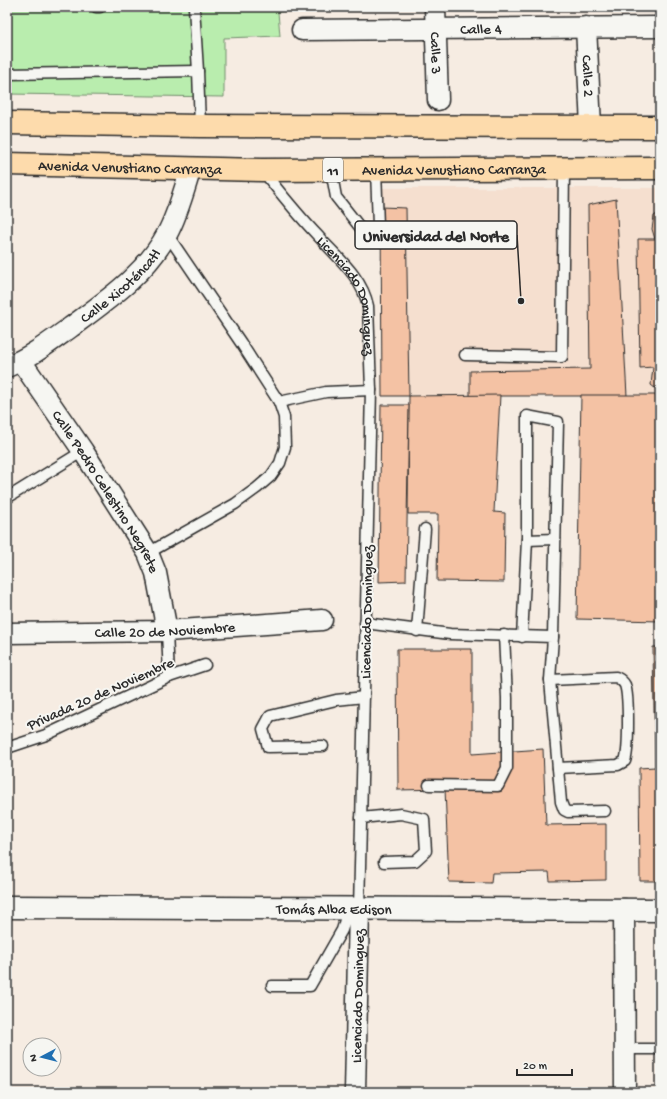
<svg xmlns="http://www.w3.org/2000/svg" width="667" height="1099" font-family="'Gochi Hand',sans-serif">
<rect width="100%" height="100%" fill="#f6ece2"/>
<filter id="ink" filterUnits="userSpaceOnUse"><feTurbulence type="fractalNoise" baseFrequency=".025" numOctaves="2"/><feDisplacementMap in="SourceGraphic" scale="8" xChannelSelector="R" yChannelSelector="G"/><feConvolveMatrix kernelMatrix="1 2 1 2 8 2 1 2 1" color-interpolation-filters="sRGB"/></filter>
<g filter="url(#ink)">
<polygon fill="#f5dfcf" points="381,188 660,188 660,395 382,396"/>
<polygon fill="#b9edae" stroke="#728c6c" points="7,7 295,7 296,10 278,12 280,36 224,38 224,97 7,94"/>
<g fill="#f4c2a4" stroke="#2b2b2b">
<polygon points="616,199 627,396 470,396 470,371 590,369 588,205"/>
<polygon points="381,207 406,208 409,396 382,396"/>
<polygon points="660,212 660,392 651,385 653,367 640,368 638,239 655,239 652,229 654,216"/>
<polygon points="500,395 494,512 505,513 504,582 437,581 438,514 408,514 409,396"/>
<polygon points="581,395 660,395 660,621 577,619"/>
<polygon points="381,405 409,405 406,581 379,582"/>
<polygon points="653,647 660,647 660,881 640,881 639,768 655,767"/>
<polygon points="397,649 472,649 472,754 543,749 546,825 606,824 606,880 550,881 549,872 492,873 491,883 449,882 445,789 398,790"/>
</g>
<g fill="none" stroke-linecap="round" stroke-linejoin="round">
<g stroke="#2b2b2b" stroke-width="13">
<g id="lane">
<polyline points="96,7 100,7"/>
<polyline points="194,7 198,71"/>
<polyline points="7,74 198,71 200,126"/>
<polyline points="331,170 336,197 366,235 378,226 376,169"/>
<path id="s1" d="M263,171C281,194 299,216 319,237C338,258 362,277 368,306L371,390L359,910"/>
<polyline points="465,355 562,357 564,169"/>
<polyline points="279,402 326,392 371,390"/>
<polyline points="7,498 83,451"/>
<polyline points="527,540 555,539"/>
<polyline points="148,553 235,504 257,488 271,476 280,463 285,447 284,417 279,402 241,343 167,234"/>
<polyline points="365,623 450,634 553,637 550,680 561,802 564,810 568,812 605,811"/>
<polyline points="167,631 169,677"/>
<polyline points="417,631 425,529"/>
<polyline points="522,637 527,540 527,416 558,422 553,637"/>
<path d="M550,680L616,677C620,679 623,681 625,685C629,696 629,750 625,761L618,765L558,768"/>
<polyline points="323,746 268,747 263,729 270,716 336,700 364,697"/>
<polyline points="7,748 46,735 169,677 205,665"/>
<polyline points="429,785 498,786 507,768 507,698 504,635"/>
<polyline points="361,818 401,814 424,819 426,851 415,861 384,862"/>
<polyline points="272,986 310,986 342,930 348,910"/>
<polyline points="624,1049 660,1049"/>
</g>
</g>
<g stroke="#2b2b2b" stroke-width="23">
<g id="street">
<path id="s2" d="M435,7L438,100"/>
<path id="s3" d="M586,27L591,126"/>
<path id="s4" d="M302,30L660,27"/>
<path id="s5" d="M21,361L83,451L148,553L156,573L167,631"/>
<path id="s6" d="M7,367C31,357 50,342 71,327C107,300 146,274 167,234C178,214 184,190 191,168"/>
<path id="s7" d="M7,633L167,631L322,620"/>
<polyline points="624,909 625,1092"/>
<path id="s8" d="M355,1092L359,910"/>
</g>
</g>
<g stroke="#2b2b2b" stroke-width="25">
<g id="secondary">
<path id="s9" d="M7,907L660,910"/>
</g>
</g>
<g stroke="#2b2b2b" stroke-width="25">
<g id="primary">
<polyline points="7,123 200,126 660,127"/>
<path id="s10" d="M7,164L262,170L660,168"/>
</g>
</g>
<use href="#lane" stroke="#f6f6f2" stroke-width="10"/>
<use href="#street" stroke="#f6f6f2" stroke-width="20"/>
<use href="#secondary" stroke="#f6f6f2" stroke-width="22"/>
<use href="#primary" stroke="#fddbac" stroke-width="22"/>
</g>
</g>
<g text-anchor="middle" stroke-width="4" stroke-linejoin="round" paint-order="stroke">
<rect fill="#f6f6f2" stroke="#686867" stroke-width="1" x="323" y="158" width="20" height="24" rx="3"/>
<g font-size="14" font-weight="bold" fill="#2b2b2b">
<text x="333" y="175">11</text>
</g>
<g font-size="15" fill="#2b2b2b" stroke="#f6f6f2">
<text dy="5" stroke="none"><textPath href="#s4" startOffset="179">Calle 4</textPath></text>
<text dy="5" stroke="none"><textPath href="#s2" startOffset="46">Calle 3</textPath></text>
<text dy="5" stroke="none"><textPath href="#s3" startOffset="49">Calle 2</textPath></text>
<text dy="5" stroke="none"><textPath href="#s10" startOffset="123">Avenida Venustiano Carranza</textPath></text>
<text dy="5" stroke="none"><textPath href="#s10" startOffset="447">Avenida Venustiano Carranza</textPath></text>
<text dy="5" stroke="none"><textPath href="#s6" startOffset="140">Calle Xicoténcatl</textPath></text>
<text dy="5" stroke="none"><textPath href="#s1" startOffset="155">Licenciado Dominguez</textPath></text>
<text dy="5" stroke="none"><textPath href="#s5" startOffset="156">Calle Pedro Celestino Negrete</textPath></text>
<text transform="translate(366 612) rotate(-89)" y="5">Licenciado Dominguez</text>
<text dy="5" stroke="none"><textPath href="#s7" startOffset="158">Calle 20 de Noviembre</textPath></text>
<text transform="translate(100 693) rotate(-24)" y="5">Privada 20 de Noviembre</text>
<text dy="5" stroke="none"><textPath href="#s9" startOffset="327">Tomás Alba Edison</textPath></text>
<text dy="5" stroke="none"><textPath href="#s8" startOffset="96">Licenciado Dominguez</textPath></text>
</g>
</g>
<path fill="none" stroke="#2b2b2b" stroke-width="1.5" d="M521 301L517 235"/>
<circle fill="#2b2b2b" stroke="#f6f6f2" stroke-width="1.5" cx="521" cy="301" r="4"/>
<rect fill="#f6f6f2" stroke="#2b2b2b" stroke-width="1.5" x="355" y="221" width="162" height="28" rx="4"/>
<g font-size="16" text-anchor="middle" font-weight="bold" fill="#2b2b2b">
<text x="436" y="241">Universidad del Norte</text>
</g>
<rect width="667" height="1099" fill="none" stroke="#f6f6f2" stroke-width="24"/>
<rect x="12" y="12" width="643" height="1075" fill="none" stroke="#2b2b2b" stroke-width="1.5" filter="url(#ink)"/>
<g transform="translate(42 1057) rotate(263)"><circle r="19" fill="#f6f6f2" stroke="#a5a5a2"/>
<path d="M0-3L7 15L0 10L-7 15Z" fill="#1f6fb2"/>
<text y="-6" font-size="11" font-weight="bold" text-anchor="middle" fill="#2b2b2b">N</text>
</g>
<path d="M517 1069v6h55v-6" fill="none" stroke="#2b2b2b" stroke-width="2"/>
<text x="523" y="1069" font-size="12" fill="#2b2b2b" stroke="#f6f6f2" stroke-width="3" paint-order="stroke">20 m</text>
</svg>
